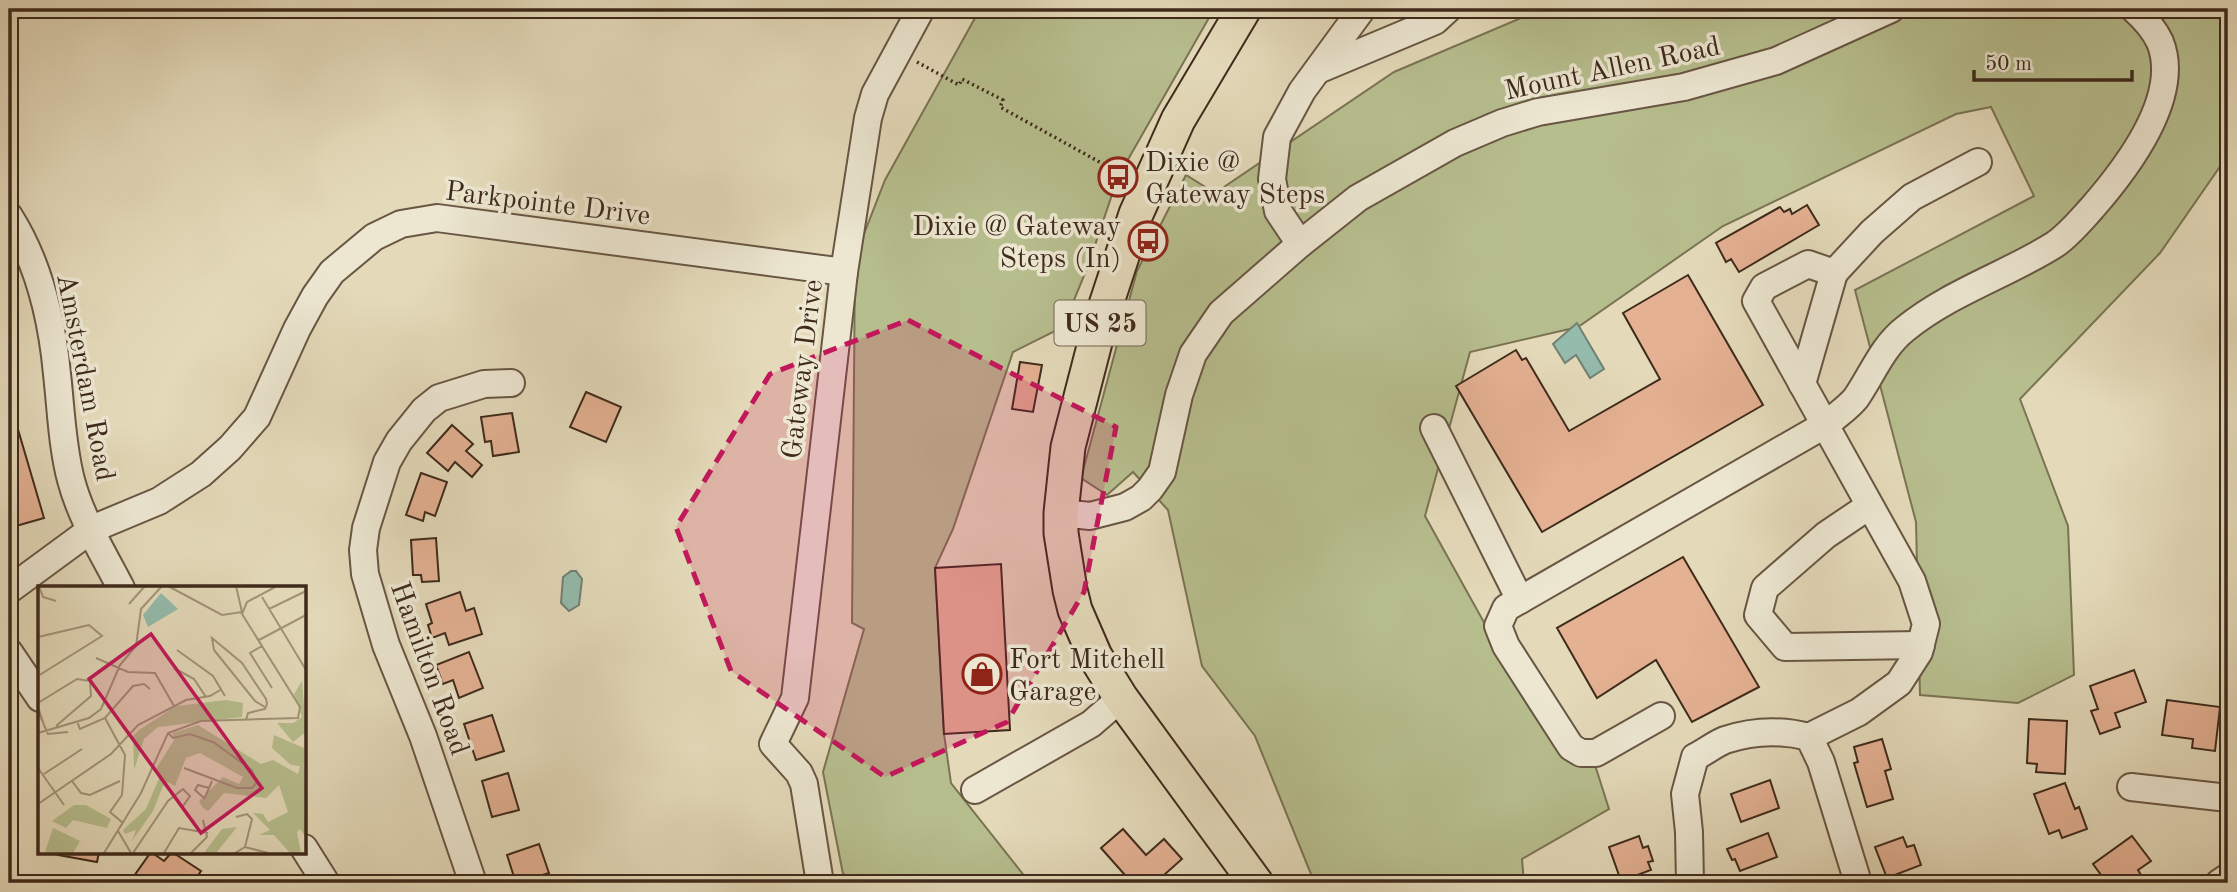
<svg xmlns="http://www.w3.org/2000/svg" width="2237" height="892" font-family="'Old Standard TT',serif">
<rect width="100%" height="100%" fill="#e4daba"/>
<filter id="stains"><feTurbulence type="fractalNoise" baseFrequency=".00286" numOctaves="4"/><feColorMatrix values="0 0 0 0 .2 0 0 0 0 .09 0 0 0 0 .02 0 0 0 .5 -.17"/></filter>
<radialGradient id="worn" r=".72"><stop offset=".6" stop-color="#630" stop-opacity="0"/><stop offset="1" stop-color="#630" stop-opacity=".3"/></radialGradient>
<g fill="#b7be8e" stroke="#7a7454" stroke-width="2">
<polygon points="980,9 1214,9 1118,177 1088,266 1063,327 1013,352 953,529 935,568 944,734 951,783 1030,883 864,883 843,874 823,772 864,629 852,623 855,257 885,180"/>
<polygon points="1542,9 2228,9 2228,155 2160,253 2020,399 2068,526 2074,675 2018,703 1920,695 1916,522 1855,290 2034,196 1991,107 1956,114 1723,226 1578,327 1470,352 1425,516 1541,725 1588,743 1609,809 1522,859 1524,883 1340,883 1313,879 1255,736 1202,666 1168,510 1133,472 1107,495 1081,478 1137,271 1186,175 1215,193 1394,72"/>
</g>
<g fill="#95bbad" stroke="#728173" stroke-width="2">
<polygon points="1577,323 1604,369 1590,378 1576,355 1565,363 1553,344"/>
<polygon points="571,571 576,571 582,579 579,605 569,611 561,603 563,577"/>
</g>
<g fill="#e4b193" stroke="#3e2a1b" stroke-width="2">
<polygon points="1807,205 1819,225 1739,272 1731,259 1726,262 1716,243 1780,207 1784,212 1790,209 1792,214"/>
<polygon points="1688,275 1763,405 1542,532 1456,386 1516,350 1522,360 1526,358 1569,431 1660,379 1623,313"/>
<polygon points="1020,362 1042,365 1033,412 1012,409"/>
<polygon points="586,392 621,407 606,442 570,427"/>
<polygon points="2228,408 2228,441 2221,440"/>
<polygon points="12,409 44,518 16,526 9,500 9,410"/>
<polygon points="512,413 519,452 493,456 491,441 485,442 481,417"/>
<polygon points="452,425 473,444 466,451 482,465 472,477 455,462 448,471 427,453"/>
<polygon points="421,473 447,482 435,516 425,512 423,521 406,515"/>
<polygon points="436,538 439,581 422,582 421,575 413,575 411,540"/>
<polygon points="1683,557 1759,687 1692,722 1656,660 1597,698 1557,628"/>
<polygon points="1001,564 1010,730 944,734 935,568"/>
<polygon points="460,592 466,611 474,608 482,634 449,645 445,633 432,638 428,625 432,623 426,604"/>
<polygon points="469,652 483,688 459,698 453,680 443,684 436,665"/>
<polygon points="2134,670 2146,702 2115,713 2120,727 2100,734 2091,711 2098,709 2090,686"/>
<polygon points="2167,700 2220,707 2215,751 2192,748 2193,739 2162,735"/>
<polygon points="492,715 504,751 476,760 464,724"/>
<polygon points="2029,719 2067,721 2065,774 2036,772 2037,764 2027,763"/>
<polygon points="1882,739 1891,769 1885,771 1893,799 1867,807 1854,763 1858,762 1854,747"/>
<polygon points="508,773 519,810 492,817 482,781"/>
<polygon points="1770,780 1779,808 1741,822 1731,794"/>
<polygon points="2065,783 2075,809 2079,807 2087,829 2062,838 2059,830 2049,834 2034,794"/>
<polygon points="1123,829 1146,855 1164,839 1182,859 1155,883 1132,883 1101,848"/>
<polygon points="1768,833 1777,857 1740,871 1735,859 1732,860 1727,849"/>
<polygon points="1639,836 1643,848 1648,846 1653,861 1648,862 1651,870 1621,881 1609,847"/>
<polygon points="2132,836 2151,861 2138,870 2141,875 2130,883 2107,883 2093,864"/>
<polygon points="1903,837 1907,847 1914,845 1921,865 1887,878 1875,847"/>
<polygon points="539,844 549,873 516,883 507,855"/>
<polygon points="59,852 99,852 97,862 58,855"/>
<polygon points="151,852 164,861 172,852 201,871 193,883 146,883 134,876"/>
</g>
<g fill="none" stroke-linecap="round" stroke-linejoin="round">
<g stroke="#685643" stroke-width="30">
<g id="minor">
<polyline points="1318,70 1435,21 1448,9"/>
<path d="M9,216C39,263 52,319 57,374C61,409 62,446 71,480C81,518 103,553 121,588"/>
<polyline points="1300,244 1278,211 1272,179 1277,137 1302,91 1362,9"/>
<polyline points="1802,384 1834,273"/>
<polyline points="1434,428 1520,600"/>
<polyline points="1869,506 1826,535 1765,588 1758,615 1785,647 1921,645"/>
<polyline points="1061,513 1090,516 1125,507 1141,498 1150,489 1162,472 1179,395 1193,354 1221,313 1300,244 1358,198 1455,143 1502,123 1538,112 1684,87 1776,61 1891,9"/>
<polyline points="9,590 92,529 159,501 201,474 230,448 257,417 297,329 315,296 332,272 374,237 401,224 437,218 844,272"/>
<polyline points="9,652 40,698"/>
<path d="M1661,716L1596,753H1581L1571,747L1506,646L1498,626L1506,608L1828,423C1837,415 1849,407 1856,398C1872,375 1882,347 1905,329C1949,293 2006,275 2054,245C2068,236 2081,220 2092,208C2126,169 2182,97 2160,42C2154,29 2144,18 2134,9"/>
<polyline points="1809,737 1859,712 1899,683 1919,652 1926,624 1912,581 1756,301 1764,287 1808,264 1834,273 1872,232 1912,197 1978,162"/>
<polyline points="2131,787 2228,798"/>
<polyline points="975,790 1091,724 1121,698"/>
<polyline points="304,848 326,883"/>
<polyline points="473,883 423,736 386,645 365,574 363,550 366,528 387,462 399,441 424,410 439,398 484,384 511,383"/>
<polyline points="820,883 804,784 799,773 773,744 795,698 844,272 868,118 875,94 921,9"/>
<path d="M1690,883L1689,832L1685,794L1695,757C1705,752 1715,744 1725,740C1752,731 1782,730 1809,737L1821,762L1856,876"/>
<polyline points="2219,883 2228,877"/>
</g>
</g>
<g stroke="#3e2a1b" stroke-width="37">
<polyline id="major" points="1244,9 1178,120 1136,214 1100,323 1068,447 1061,513 1061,533 1070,590 1075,610 1095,656 1121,698 1256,883"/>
</g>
<polyline stroke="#3e2a1b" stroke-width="3.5" stroke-dasharray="2 3.5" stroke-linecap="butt" points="917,62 959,85 962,79 1003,100 1000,107 1123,175"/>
<use href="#minor" stroke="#ede7d2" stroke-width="26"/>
<use href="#major" stroke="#e4daba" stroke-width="33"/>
</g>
<path fill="#c2185b" fill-opacity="0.2" stroke="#c2185b" stroke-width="5" stroke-dasharray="14 9" stroke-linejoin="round" d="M908,320L1116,427L1084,592L1007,722L885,777L731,671L676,527L770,374Z"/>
<defs>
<g id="bus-ring" transform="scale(2.0125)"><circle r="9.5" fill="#ede7d2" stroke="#8f2418" stroke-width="1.5"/><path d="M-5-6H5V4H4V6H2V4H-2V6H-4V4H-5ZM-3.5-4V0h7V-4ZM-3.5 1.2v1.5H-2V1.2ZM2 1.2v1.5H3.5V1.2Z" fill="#8f2418"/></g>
<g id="shop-ring" transform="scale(2.0125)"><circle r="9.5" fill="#ede7d2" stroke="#8f2418" stroke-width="1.5"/><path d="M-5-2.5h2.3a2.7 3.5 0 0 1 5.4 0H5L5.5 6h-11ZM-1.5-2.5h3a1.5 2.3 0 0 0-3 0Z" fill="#8f2418"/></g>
</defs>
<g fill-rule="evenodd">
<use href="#bus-ring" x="1118" y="177"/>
<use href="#bus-ring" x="1148" y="241"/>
<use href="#shop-ring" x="982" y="674"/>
</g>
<g text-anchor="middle" stroke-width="7" stroke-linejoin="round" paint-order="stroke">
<rect fill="#ede7d2" stroke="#726352" stroke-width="2" x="1054.5" y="300.5" width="91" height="45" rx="5"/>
<g font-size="26" font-weight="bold" fill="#3e2a1b">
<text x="1100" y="332">US 25</text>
</g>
<g font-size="28" fill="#3e2a1b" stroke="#ede7d2">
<text transform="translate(1612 67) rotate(-12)" y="10">Mount Allen Road</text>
<text transform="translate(548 202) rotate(7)" y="10">Parkpointe Drive</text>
<text transform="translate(801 369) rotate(-83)" y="10">Gateway Drive</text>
<text transform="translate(87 377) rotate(79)" y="10">Amsterdam Road</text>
<text transform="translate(431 668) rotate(70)" y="10">Hamilton Road</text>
</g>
<g font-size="28" fill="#3e2a1b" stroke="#ede7d2" text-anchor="start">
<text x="1145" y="171">Dixie @<tspan x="1145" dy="32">Gateway Steps</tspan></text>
<text x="1121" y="235" text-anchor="end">Dixie @ Gateway<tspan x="1121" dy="32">Steps (In)</tspan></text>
<text x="1009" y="668">Fort Mitchell<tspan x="1009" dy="32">Garage</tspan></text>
</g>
</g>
<g transform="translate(38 586)">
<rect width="268" height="268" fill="#e4daba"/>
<path d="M264,95L268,146L255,156L239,137H255L264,131L256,108ZM188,114L205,117L204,131L120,141L106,153L96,184L95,150L101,144L138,120ZM160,139L223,178L235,174L260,188L262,180L253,179L234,162L236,149L266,162L267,250L262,243L259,246L263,267H252L236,249H221L232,244L215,227L225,228L230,236L250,226L241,199L228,212L186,207L170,225L165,222L161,215L185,191L201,198L205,191L162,167L148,172L137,200L130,196L125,200L115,225L94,255L98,244L87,248L85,244L108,223L122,190L118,183L136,154L134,147ZM36,219H48L73,233L69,242L35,234L28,242L14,235ZM199,241L178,267H166L184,243ZM15,242L42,255L35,267L7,266Z" fill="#b7be8e"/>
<path d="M123,7L140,23L110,41L105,29Z" fill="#95bbad"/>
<path fill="none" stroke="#a2947a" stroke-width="2" d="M1,0L5,11L18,15M130,0L184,29L204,26L198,0M131,1L157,0M224,11L268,84M91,18L107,0M231,23L268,5M0,51L51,39L64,50L0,90M221,54L268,29M224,60L212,67L234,102M139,64L175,90L187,110M58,72L90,86L117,87L136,120M136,82L156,93L168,111M0,117L39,93L52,95L53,110L18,140M0,121L7,142M0,125L10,148L30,146M67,132L87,169L84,209L72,226L85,237M208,134L210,127L227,123L229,118L228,113L204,77L174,52L176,64L217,115L227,121M39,135L42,143L67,132L95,100L106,98L112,103M0,147L51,132L63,123L82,79L98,60L103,23L124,0M130,147L135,152L152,148L175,156L214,184L219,196L214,202H199L146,182M0,182L26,219M6,188L44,163M34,195L43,207L52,209L82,195M171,202L160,199L157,204L166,212L168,209L174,195M0,218L73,168L100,139L148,114L172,110L184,103M198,231L209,228L214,233L207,261M80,245L93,267M66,267L103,207L130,147L163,135L260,132L262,121L204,28L209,16L239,0M95,267L130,215L145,203L152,210L145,220M126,267L141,242L170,247M153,267L169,251L165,234M197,267L207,261L230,267"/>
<path fill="#c2185b" fill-opacity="0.15" stroke="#c2185b" stroke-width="3.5" d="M113,48L224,202L163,247L51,93Z"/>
<rect width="268" height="268" fill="none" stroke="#3e2a1b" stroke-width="3.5"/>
</g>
<rect width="2237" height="892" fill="none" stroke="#e4daba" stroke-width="35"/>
<rect x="10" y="10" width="2216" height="871" fill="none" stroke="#3e2a1b" stroke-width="3.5"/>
<rect x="18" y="18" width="2202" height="857" fill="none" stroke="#3e2a1b" stroke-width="2"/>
<path d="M1974 70v10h158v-10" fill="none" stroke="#3e2a1b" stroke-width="3.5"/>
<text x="1985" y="70" font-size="21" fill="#3e2a1b" stroke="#ede7d2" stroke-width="5" paint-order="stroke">50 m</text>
<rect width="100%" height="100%" filter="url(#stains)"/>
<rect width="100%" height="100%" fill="url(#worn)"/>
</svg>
